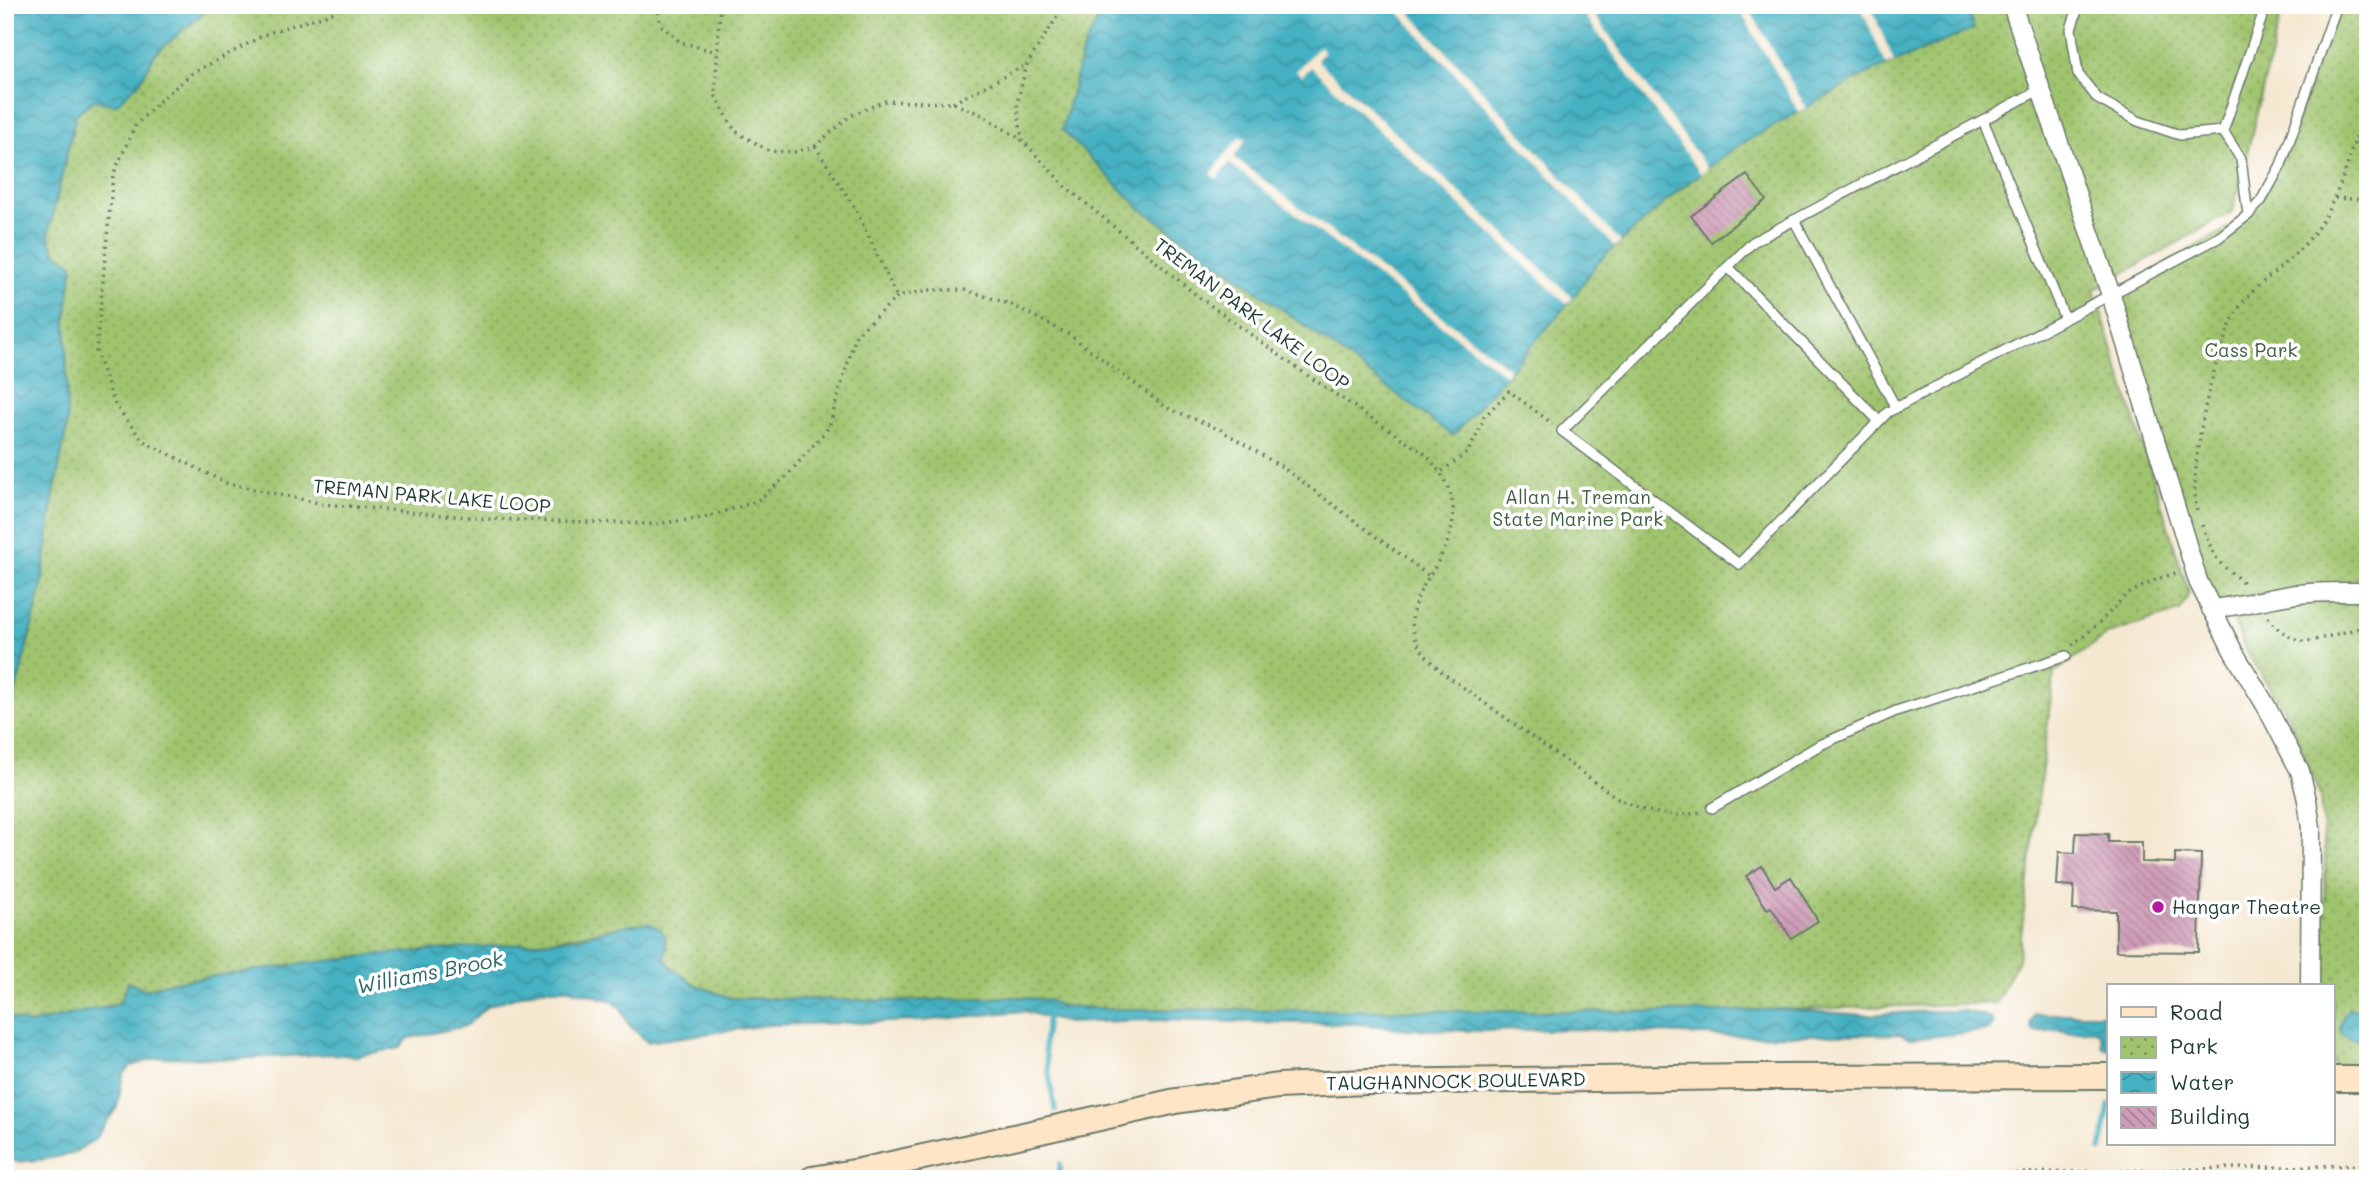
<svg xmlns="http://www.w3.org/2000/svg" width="2373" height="1184" font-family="Mali,sans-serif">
<defs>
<pattern id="park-dots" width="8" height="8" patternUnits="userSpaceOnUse" patternTransform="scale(1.75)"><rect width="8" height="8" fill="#a0c46e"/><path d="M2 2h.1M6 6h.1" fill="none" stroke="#82a05b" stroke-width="1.8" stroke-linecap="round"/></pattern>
<pattern id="water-waves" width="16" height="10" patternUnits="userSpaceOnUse" patternTransform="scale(1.75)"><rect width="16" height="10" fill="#45b1c2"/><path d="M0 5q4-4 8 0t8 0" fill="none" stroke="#39919e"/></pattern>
<pattern id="building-back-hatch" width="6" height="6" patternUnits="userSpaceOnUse" patternTransform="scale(1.75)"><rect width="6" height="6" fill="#cf9cb7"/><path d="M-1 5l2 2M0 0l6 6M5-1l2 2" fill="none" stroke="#a78096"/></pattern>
</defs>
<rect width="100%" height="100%" fill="#fff"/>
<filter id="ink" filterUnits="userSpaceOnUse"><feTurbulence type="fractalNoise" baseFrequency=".0143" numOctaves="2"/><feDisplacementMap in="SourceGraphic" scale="14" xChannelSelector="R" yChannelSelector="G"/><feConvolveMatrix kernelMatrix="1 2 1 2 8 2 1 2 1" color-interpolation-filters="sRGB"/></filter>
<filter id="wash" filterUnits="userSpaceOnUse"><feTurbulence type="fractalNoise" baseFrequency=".00686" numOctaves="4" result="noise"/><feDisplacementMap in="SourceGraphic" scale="28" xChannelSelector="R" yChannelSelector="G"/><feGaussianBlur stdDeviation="1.57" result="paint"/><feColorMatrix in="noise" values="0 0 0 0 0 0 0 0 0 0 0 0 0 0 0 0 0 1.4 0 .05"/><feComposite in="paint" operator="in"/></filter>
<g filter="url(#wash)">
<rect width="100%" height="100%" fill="#f5e8d1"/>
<g fill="url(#park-dots)" stroke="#608051" stroke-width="2">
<path d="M231,5H2283L2233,211L2094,290L2189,593L2180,611L2108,634L2054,673L2018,960L1996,1003L1715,1012L1110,1009L1060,1006L1047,1000L1018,997L904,1001L730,998L696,985L673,969L665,959L648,923C609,928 571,938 532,943L166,983L117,1004L29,1024L5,1016V735L41,589L53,500L67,425L66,319L73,264L55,252L48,235L76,114L94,100L140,82L155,54L205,11Z"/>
<polygon points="2337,5 2368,5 2368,1066 2333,1066 2333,986 2323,986 2325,857 2320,796 2289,717 2246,651 2233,619 2208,586 2111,295 2239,222 2264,195 2296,125"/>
</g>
<g fill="url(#water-waves)" stroke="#32777b" stroke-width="2">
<polygon points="5,5 231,5 205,11 155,54 140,82 115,105 94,100 76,114 48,235 55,252 73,264 66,319 67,425 53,500 41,589 5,735"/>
<polygon points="1105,5 1965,5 1974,29 1866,74 1733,149 1674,194 1597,263 1573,298 1453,436 1252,287 1140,208 1062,130 1082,52"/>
<path d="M648,923C669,932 667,938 665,959L673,969L696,985L730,998L904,1001L1018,997L1048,1000L1060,1006L1110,1009L1715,1012L1782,1009L1865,1015L1931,1011H1964L1989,1017L1994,1023L1989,1030L1911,1039L1900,1034L1723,1036L1578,1029L1476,1031L1408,1029L1357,1024L1148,1020L1067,1023L1023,1011L922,1021L768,1025L647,1042L628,1024L621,1008L610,1000L569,989H540L487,1006L466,1026L409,1038L399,1048L356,1056L331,1054L230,1059L162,1057L130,1066L123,1075L117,1107L94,1140L72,1154L46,1159L17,1162L5,1155V1016L29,1024L117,1004L121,1000L128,982L146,990L166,983L286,966L381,954L532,943L579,937L623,926Z"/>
<path d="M2349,1008L2368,1012V1040C2340,1040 2332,1032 2349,1008Z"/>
<polygon points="2035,1014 2109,1014 2109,1050 2103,1048 2100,1033 2092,1030 2071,1033 2059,1030 2034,1032 2031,1029 2030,1024"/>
</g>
<g fill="#f5e8d1">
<polygon points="1392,5 1403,5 1621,242 1615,247"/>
<polygon points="1577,5 1587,5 1708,169 1701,174"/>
<polygon points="1737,5 1747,5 1806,108 1799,112"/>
<polygon points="1860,5 1870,5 1894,62 1886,65"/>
<polygon points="1319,46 1324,51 1317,60 1573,298 1567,304 1311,67 1302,76 1296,71"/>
<polygon points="1240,136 1246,140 1234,157 1510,369 1506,375 1229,163 1217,179 1211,174"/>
</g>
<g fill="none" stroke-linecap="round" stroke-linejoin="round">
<g stroke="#45b1c2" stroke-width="5">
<polyline points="1048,1013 1044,1043 1055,1110"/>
<polyline points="2101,1150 2109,1105"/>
<polyline points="1060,1164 1060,1179"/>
</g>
</g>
<g id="blocks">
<g fill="url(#building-back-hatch)">
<polygon points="1747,175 1766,200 1711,242 1691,216"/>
<polygon points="2076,833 2108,834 2108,842 2142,842 2142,862 2175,863 2175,853 2201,854 2199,952 2116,951 2116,911 2073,910 2074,886 2057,885 2059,852 2075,853"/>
<polygon points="1762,866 1775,887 1791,877 1818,921 1791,938 1771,907 1767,909 1746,876"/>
</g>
</g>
</g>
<g filter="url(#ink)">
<use href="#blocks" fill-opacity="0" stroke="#6a796b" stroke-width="2"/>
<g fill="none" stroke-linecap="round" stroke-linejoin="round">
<g stroke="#6a796b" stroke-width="12">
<g id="service">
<polyline points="2079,5 2071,29 2078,74 2098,99 2138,121 2180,135 2223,131"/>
<polyline points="2041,89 1753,242 1562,431 1739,564 1888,412 2218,238 2248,215 2261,201 2281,165 2337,5"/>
<polyline points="1983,120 2065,319"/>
<polyline points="2223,131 2266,5"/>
<polyline points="2223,131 2241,159 2248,215"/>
<polyline points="1794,220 1896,408"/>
<polyline points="1728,267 1879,421"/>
<polyline points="1712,808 1818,746 1896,711 2066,656"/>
</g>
</g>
<g stroke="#6a796b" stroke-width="21">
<g id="minor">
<polyline points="2012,5 2111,295 2198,581 2233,651 2265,704 2300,771 2307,800 2311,828 2310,986"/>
<path d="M2211,609C2240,606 2268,598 2297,594C2321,591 2344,592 2368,592"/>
</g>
</g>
<g stroke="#6a796b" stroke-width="28">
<g id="secondary">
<polyline points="2333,1079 2368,1079"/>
<polyline points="812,1179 860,1171 1176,1101 1278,1086 1367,1082 1751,1077 2109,1076"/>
</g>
</g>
<g stroke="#6a796b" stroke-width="3.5" stroke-dasharray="2 5" stroke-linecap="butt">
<polyline points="345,5 335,12 268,33 191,74 157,103 135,126 113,175 96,352 115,405 143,441 226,483 323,504 489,519 654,524 704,518 757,501 785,478 829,427 856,335 897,297 929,290 965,290 1010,304 1070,335 1167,408 1219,429 1282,467 1428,575"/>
<polyline points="658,5 660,24 680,42 717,52"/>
<polyline points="720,5 715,95 735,131 769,151 797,152 815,146 850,116 885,101 953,103 982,115 1022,140"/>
<path d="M1065,5L1027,64L1017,103L1022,140L1065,186L1195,294L1304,373L1425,454C1455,485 1462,517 1441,556C1427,583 1403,607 1416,640C1421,653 1434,664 1443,673L1616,797C1643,811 1669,820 1700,812"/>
<polyline points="953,103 1026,65"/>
<polyline points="815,146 855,208 897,297"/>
<polyline points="2335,198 2368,200"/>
<polyline points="1442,471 1467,453 1477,435 1484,417 1509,391 1553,424"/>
<path d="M2197,511C2187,469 2216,332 2245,300C2266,276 2295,259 2314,233C2345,189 2358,134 2368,82"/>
<polyline points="2202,525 2214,555 2222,565 2246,585"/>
<path d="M2268,617C2275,628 2292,641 2306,641C2322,640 2349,629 2368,627"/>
<polyline points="2072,645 2096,626 2126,595 2157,579 2179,572"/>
<polyline points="1764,1179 2368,1165"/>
</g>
<use href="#service" stroke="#fff" stroke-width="9"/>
<use href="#minor" stroke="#fff" stroke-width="18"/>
<use href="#secondary" stroke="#fee5c5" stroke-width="24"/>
</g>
</g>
<circle fill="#b5179e" stroke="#fff" stroke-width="2.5" cx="2158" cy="907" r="7"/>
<g text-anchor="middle" stroke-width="7" stroke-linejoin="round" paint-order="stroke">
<g font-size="19" fill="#1f3d34" stroke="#fff">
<text transform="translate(1252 314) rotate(37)" y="7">TREMAN PARK LAKE LOOP</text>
<text transform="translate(432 496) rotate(5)" y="7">TREMAN PARK LAKE LOOP</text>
<text transform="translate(1456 1081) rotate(-1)" y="7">TAUGHANNOCK BOULEVARD</text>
</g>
<g font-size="19" fill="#3f5f42" stroke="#fff">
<text x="2251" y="357">Cass Park</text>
<text x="1578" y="504">Allan H. Treman<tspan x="1578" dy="22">State Marine Park</tspan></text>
</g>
<g font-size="19" fill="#1f3d34" stroke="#fff" text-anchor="start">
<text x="2172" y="914">Hangar Theatre</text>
</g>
<g font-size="21" font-style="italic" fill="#2c6666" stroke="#fff">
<text transform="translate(430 973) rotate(-11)" y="7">Williams Brook</text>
</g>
</g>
<rect width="2373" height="1184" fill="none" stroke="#fff" stroke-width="28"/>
<rect x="2107" y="984" width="228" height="161" fill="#ffffff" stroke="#a5b1ae" stroke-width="2"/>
<rect x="2121" y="1007" width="35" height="10" fill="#fee5c5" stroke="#a5b1ae" stroke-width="2"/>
<text x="2170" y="1020" font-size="21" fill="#1f3d34">Road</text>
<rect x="2121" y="1037" width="35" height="21" fill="url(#park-dots)" stroke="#a5b1ae" stroke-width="2"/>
<text x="2170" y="1054" font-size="21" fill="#1f3d34">Park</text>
<rect x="2121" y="1072" width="35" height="21" fill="url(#water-waves)" stroke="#a5b1ae" stroke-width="2"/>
<text x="2170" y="1090" font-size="21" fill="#1f3d34">Water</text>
<rect x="2121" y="1107" width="35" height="21" fill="url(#building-back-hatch)" stroke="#a5b1ae" stroke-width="2"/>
<text x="2170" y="1124" font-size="21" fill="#1f3d34">Building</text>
</svg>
